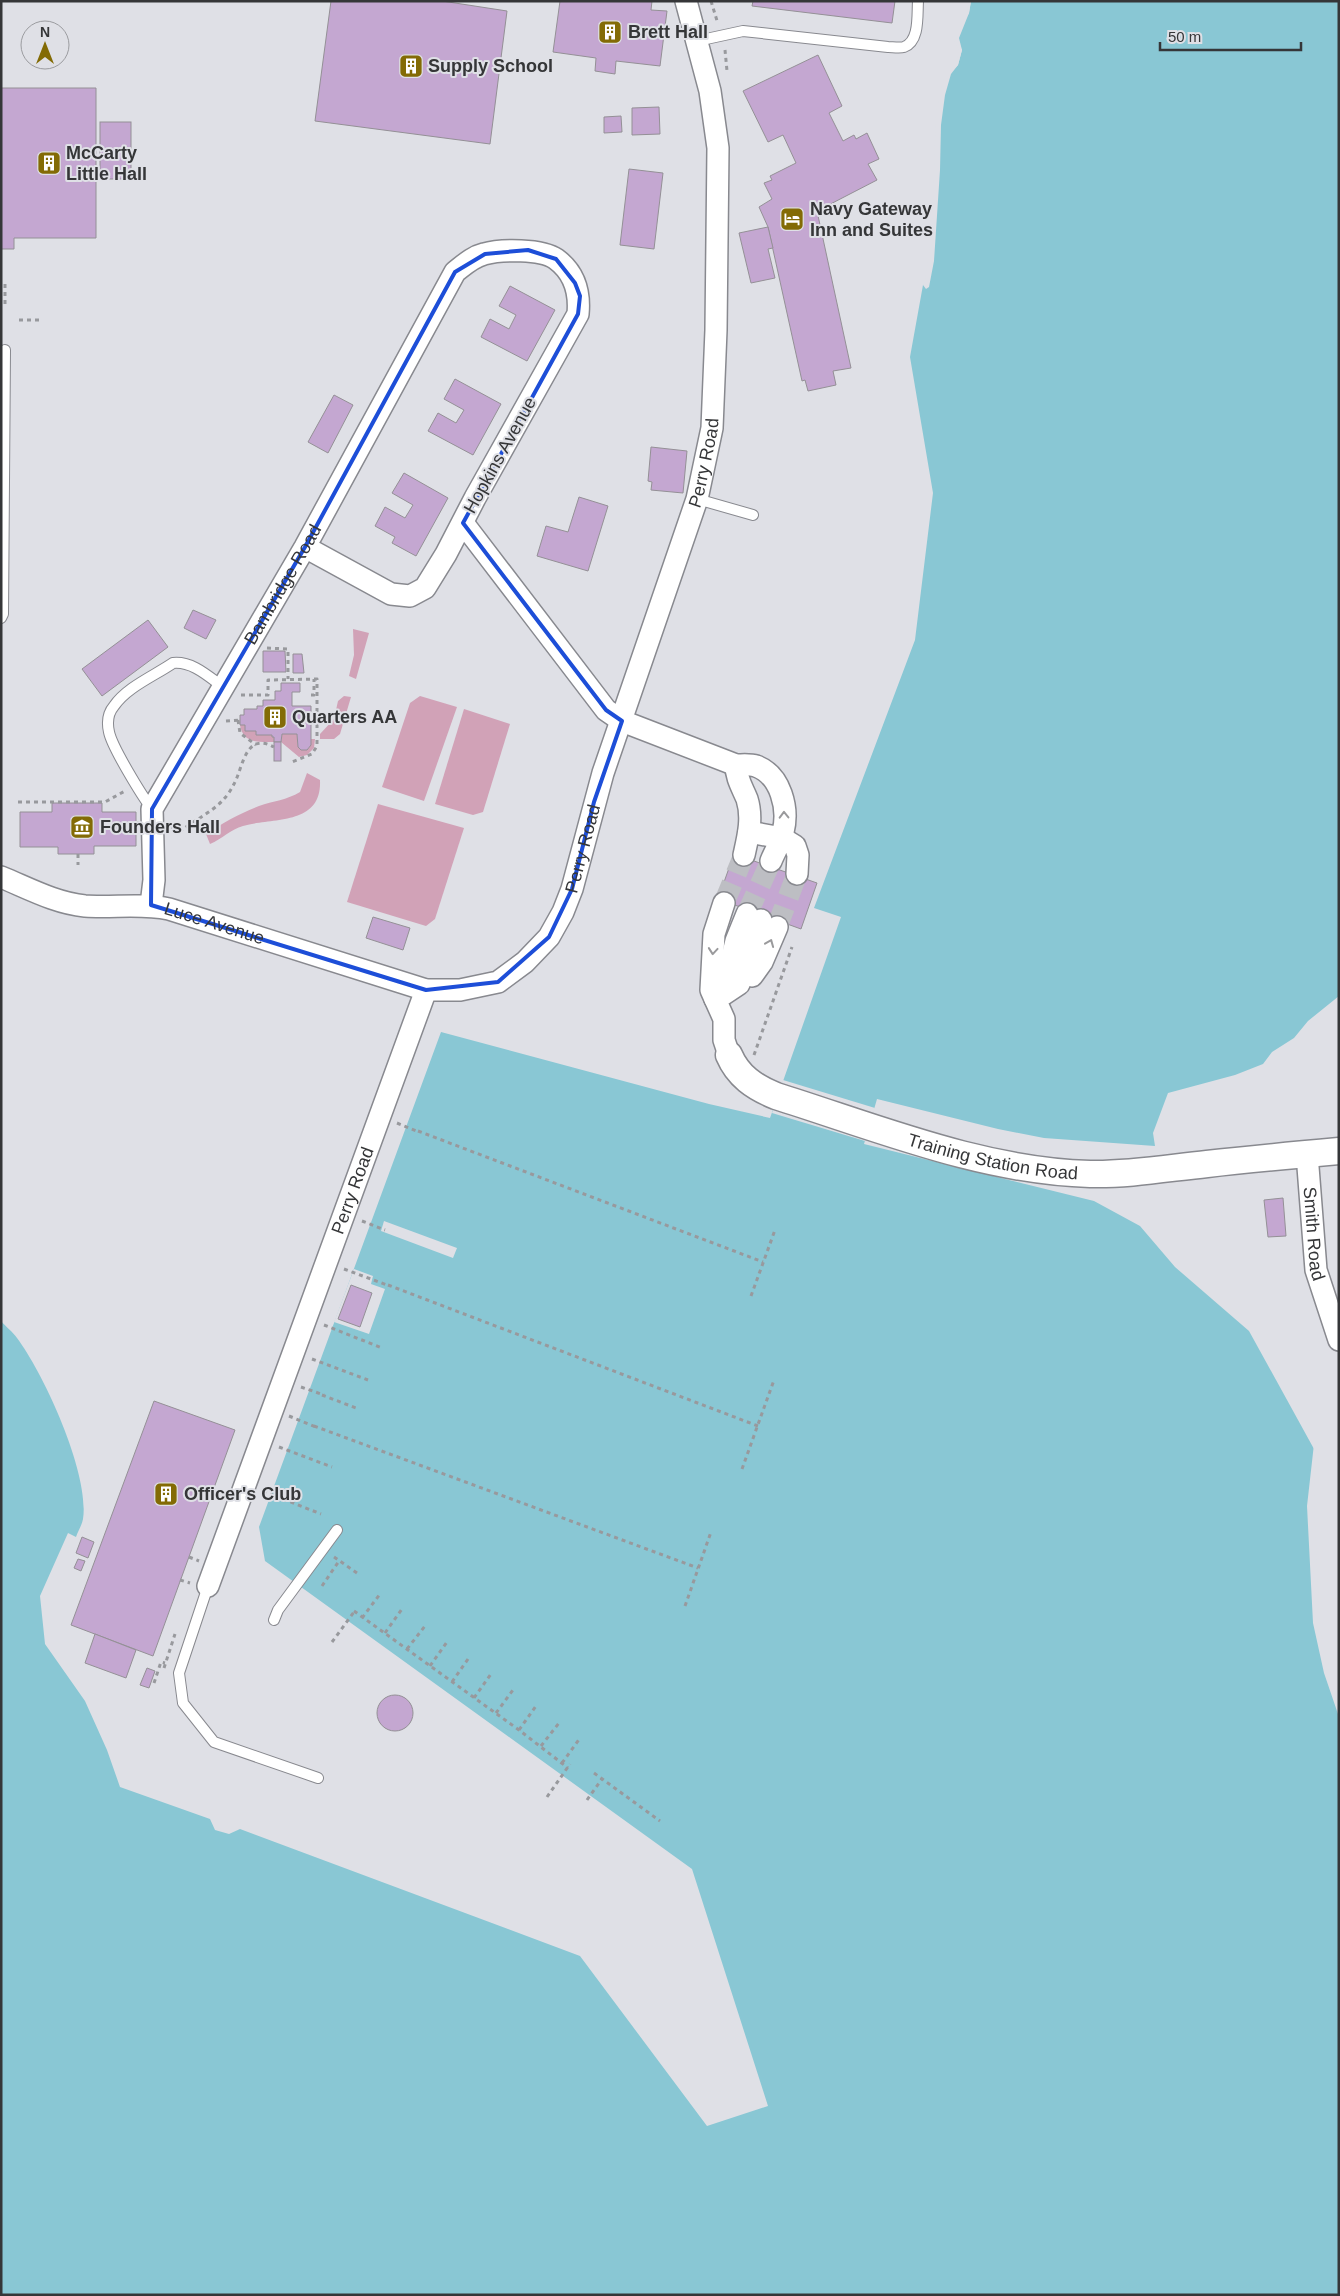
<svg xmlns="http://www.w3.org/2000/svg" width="1340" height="2296" font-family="Arial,sans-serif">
<rect width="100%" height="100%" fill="#dfe0e6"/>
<g fill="#d1a2b7">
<polygon points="353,629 369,633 356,679 349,676 354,655"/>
<polygon points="344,696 351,697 340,734 334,739 320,739 320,734 334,719 338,701"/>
<polygon points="420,696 457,707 424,801 382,787 410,703"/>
<polygon points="464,709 510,724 483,812 473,815 435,804"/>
<path d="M240,725H245V731H256V735H272V737H274V742C259,742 243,744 240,725Z"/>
<polygon points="282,734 297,734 298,747 303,750 309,748 311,739 315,739 314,748 307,755 299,757 281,742"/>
<path d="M307,773L320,780C322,826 273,817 243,826C231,829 222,839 210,844L206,834C223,823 240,813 259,806C273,801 287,800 300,792Z"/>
<polygon points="378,804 464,828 435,919 426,926 347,902"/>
</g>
<path fill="#89c7d4" d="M971,1H1339V996L1308,1021L1294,1038L1272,1052L1263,1064L1235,1075L1168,1093L1153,1133L1155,1146L1044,1138L998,1129L877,1099L864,1144L1094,1201L1140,1226L1175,1267L1249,1331L1314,1449L1311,1502L1317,1631L1339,1712V2295H1V1321C6,1327 13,1332 17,1338C44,1374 90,1474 83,1519C82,1525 78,1531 76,1537L68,1533L40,1596L45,1644L85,1701L107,1750L120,1787L210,1819L215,1830L229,1834L240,1829L580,1956L707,2126L768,2106L692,1869L265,1561L259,1527L441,1032L709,1104L770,1118L841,917L814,908L915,640L933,493L910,357L923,285L927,284L935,233L938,120L946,77L958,65L962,50L955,38L969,13Z"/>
<g fill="#dfe0e6">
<polygon points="969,1 971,1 969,13 959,38 962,50 958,65 951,74 945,95 941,125 940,170 934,261 929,287 926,289 923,285 925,282 932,232 936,113 944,76 956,64 959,50 952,37 967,12"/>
<polygon points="783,1080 875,1108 865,1141 772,1113"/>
<polygon points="384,1221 457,1248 453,1258 381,1231"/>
<polygon points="354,1269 373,1276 371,1284 385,1289 369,1334 334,1322"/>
<polygon points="1314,1444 1316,1449 1314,1502 1320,1630 1339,1705 1339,1717 1324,1673 1313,1623 1307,1506"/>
</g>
<g fill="#c4a7d1" stroke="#949096">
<polygon points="331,1 442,1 507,11 490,144 315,121"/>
<polygon points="560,1 652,1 651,10 667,11 660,66 616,61 615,74 595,71 596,58 553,52"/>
<polygon points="753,1 895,1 892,23 752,6"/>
<polygon points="818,55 842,106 829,113 843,141 854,135 856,139 867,133 879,159 868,164 877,180 817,211 851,368 833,371 836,385 808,391 805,380 802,381 768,227 759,207 772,199 764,183 772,180 770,176 796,163 783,135 768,142 743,91"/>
<polygon points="1,88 96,88 96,238 14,238 14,249 1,249"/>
<polygon points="659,107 660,134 632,135 632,108"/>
<polygon points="621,116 622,132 604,133 604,117"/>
<rect x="100" y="122" width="31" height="57"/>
<polygon points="629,169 663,173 654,249 620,245"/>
<polygon points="768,227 773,248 768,249 775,278 751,283 739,233"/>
<polygon points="510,286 555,310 527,361 481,337 490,319 509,329 516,315 499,306"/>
<polygon points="455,379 501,404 473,455 428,431 438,413 456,423 464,410 444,399"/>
<polygon points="334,395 353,405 328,453 308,442"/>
<polygon points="651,447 687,451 683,493 651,490 652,482 648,481"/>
<polygon points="404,473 448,498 416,556 392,543 395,537 375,526 385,507 405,518 413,505 392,493"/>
<polygon points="579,497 608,506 588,571 537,556 546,526 568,532"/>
<polygon points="193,610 216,620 206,639 184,628"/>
<polygon points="148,620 168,647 102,696 82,669"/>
<polygon points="263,651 285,651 286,672 263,672"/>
<polygon points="293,654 302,654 304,673 293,673"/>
<polygon points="281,683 300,683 300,692 292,692 292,706 311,706 311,745 307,750 301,750 298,747 297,734 282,734 281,742 274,742 274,737 272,737 272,735 256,735 256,731 245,731 245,725 240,725 240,715 244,715 244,709 257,709 257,706 263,706 263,700 275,700 275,691 281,691"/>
<rect x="274" y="742" width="7" height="19"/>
<polygon points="52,803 102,803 102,812 136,812 136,822 145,822 145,833 136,833 136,846 94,846 94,854 58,854 58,847 20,847 20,812 52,812"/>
<polygon points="71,822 81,822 81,832 72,832"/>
<polygon points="734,854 817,883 801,929 718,899"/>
<polygon points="373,917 410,928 403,950 366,938"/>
<polygon points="1283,1198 1286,1236 1268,1237 1264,1200"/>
<polygon points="351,1285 372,1293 360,1327 338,1319"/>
<polygon points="154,1401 235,1430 153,1656 71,1625"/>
<polygon points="82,1537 94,1542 88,1558 76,1553"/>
<polygon points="78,1559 85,1561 81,1571 74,1568"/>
<polygon points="95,1634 136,1650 126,1678 85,1663"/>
<polygon points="147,1668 155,1671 149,1688 140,1685"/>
<circle cx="395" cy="1713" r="18"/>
</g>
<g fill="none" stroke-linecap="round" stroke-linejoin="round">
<g stroke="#bdbec3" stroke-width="21" stroke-dasharray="21 11" stroke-linecap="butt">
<polyline points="724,903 744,855"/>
<polyline points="747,914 771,861"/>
<polyline points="777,927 797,874"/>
</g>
<g stroke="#88898f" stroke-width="12">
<g id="service">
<path d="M697,41L743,31L888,47C892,47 900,48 904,47C920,41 917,15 918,1"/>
<polyline points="697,499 753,515"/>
<polyline points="1,618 3,614 5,350"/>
<path d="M152,809C142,796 112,747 109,732C107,723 108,713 114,706C127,687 154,676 173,663C192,661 208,676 223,687"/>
<polyline points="208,1586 179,1673 183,1703 214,1742 318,1778"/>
<polyline points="274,1620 278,1610 337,1530"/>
</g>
</g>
<g stroke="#88898f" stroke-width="24">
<g id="minor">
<path d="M463,523L606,710L622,721L736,765C742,765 750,764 756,766C781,775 789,809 783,832C781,842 775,851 771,861"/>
<path d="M736,765C736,778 742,787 747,799C753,818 748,837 744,855"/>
<polyline points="749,832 782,838 795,846 798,855 797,874"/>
<path id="s1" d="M1,877C28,888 55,903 85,906C113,908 141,903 169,909L426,990H460L498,982L525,962L549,937L563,912L572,889L603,773L697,499L712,428L716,330L718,148L710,91L686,1"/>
<polyline points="724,903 714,934 711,990 724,1019 724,1040 729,1055"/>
<path id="s2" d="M151,905L154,880L152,809L305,547L455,272C464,265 472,257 484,254C501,249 542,249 556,259C575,273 580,293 578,314L475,498L446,554L425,588L410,596L391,594L305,547"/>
<polyline points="752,976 762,962 777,927"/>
<polyline points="724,994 739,984 761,920"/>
<polyline points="715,999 723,994 736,941 747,914"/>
<path id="s3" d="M1307,1154L1316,1270L1339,1340"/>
<path id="s4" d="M208,1586L426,990"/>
</g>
</g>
<g stroke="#88898f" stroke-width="29">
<g id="tertiary">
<path id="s5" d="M729,1055C738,1076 754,1087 776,1096C878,1128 982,1171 1090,1174C1129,1175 1168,1168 1207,1164C1251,1159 1295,1155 1339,1151"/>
</g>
</g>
<g stroke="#98999d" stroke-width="3" stroke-dasharray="4 4" stroke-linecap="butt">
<polyline points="711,1 718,24"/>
<polyline points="725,50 727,71"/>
<polyline points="5,284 5,307"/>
<polyline points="19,320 40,320"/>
<polyline points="267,648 288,649 288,679"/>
<polyline points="241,695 268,695 268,680 317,679 317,746 312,754 292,762"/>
<polyline points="311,695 314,695 314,679"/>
<polyline points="238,720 240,733 256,745"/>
<polyline points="226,721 240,720"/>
<polyline points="18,802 105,802 125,791"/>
<path d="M171,827L182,830C195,820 212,812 223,800C227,796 231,790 234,784C243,768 245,731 274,747"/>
<polyline points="78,854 78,865"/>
<polyline points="754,1055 792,947"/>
<polyline points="397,1123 419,1132"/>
<polyline points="418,1131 763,1262"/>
<polyline points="362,1221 385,1230"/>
<polyline points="344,1269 387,1285"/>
<polyline points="388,1285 758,1426"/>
<polyline points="751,1296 775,1230"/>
<polyline points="324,1325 382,1348"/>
<polyline points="312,1359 368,1380"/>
<polyline points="301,1387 324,1395"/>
<polyline points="322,1395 356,1408"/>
<polyline points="289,1416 316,1427"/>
<polyline points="314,1426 698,1568"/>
<polyline points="279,1447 332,1467"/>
<polyline points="742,1469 774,1380"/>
<polyline points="263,1491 284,1500"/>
<polyline points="283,1499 321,1514"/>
<polyline points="189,1557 199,1561"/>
<polyline points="334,1557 357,1573"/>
<polyline points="180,1580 190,1583"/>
<polyline points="322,1586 339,1561"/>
<polyline points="685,1606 711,1532"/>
<polyline points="354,1611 519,1730 568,1768"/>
<polyline points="362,1618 380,1594"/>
<polyline points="385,1633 402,1609"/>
<polyline points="332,1642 354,1612 356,1614"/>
<polyline points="407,1649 425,1626"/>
<polyline points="430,1666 447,1642"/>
<polyline points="164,1668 175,1634"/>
<polyline points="452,1682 468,1659"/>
<polyline points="154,1683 161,1662 165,1663"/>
<polyline points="474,1698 491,1674"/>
<polyline points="496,1713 513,1690"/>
<polyline points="519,1730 536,1706"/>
<polyline points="541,1746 559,1723"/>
<polyline points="562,1763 580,1738"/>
<polyline points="594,1773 660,1821"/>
<polyline points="547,1797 570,1764"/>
<polyline points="587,1800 602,1779"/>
</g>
<use href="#service" stroke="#fff" stroke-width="10"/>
<use href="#minor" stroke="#fff" stroke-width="21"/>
<use href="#tertiary" stroke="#fff" stroke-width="26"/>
</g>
<defs><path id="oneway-chevron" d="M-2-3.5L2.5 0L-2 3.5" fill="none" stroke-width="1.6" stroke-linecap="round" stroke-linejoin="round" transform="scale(1.25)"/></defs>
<g stroke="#9a9a9c">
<use href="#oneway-chevron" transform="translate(784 815) rotate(-91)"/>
<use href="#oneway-chevron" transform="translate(770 943) rotate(-68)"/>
<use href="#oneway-chevron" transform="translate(713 951) rotate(95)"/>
</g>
<path fill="none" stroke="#1d4ed8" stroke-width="4" stroke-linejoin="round" d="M528,250L556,259L575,283L580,296L578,314L463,523L606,710L622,721L594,802L572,889L549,937L498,982L426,990L151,905L152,809L305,547L455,272L485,254Z"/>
<defs>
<g id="building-square" transform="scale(1.25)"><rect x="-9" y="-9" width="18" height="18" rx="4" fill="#836b05" stroke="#dfe0e6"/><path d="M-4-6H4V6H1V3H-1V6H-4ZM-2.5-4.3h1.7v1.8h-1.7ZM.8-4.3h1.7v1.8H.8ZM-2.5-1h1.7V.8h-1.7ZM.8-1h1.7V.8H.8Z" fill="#fff"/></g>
<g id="hotel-square" transform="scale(1.25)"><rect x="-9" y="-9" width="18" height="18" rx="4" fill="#836b05" stroke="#dfe0e6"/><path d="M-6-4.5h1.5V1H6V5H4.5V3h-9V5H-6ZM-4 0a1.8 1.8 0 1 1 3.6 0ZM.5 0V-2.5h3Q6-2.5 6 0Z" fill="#fff"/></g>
<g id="museum-square" transform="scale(1.25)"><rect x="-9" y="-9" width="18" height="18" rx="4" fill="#836b05" stroke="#dfe0e6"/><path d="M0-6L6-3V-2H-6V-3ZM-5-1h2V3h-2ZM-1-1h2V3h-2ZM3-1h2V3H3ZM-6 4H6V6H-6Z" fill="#fff"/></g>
</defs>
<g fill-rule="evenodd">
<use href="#building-square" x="610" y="32"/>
<use href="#building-square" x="411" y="66"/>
<use href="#building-square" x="49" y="163"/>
<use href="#hotel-square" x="792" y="219"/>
<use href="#building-square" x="275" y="717"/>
<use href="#museum-square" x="82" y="827"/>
<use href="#building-square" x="166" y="1494"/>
</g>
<g text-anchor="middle" stroke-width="4" stroke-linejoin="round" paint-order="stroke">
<g font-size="18" font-weight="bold" fill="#353638" stroke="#dfe0e6" text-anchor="start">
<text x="628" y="38">Brett Hall</text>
<text x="428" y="72">Supply School</text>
<text x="66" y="159">McCarty<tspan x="66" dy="21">Little Hall</tspan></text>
<text x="810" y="215">Navy Gateway<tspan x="810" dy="21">Inn and Suites</tspan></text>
<text x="292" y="723">Quarters AA</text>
<text x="100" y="833">Founders Hall</text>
<text x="184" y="1500">Officer's Club</text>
</g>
<g font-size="18" fill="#353638" stroke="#dfe0e6">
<text transform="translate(500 455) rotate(-61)" y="6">Hopkins Avenue</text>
<text dy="6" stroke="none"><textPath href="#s1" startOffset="1084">Perry Road</textPath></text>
<text dy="6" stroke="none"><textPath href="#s2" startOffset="356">Bambridge Road</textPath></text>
<text dy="6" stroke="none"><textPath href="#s1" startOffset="679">Perry Road</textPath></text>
<text dy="6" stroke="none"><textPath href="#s1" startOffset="221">Luce Avenue</textPath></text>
<text dy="6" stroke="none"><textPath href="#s5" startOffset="290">Training Station Road</textPath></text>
<text dy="6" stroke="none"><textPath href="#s4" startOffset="421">Perry Road</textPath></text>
<text dy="6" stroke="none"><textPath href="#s3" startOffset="80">Smith Road</textPath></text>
</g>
</g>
<rect width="1340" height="2296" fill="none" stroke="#353638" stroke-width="5"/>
<g transform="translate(45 45)"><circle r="24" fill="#dfe0e6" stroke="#9b9ca0"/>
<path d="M0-4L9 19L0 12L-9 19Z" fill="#836b05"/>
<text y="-8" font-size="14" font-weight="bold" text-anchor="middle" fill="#353638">N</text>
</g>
<path d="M1160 42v8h141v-8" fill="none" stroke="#353638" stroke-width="2.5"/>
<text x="1168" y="42" font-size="15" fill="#353638" stroke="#dfe0e6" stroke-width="4" paint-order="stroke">50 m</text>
</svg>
